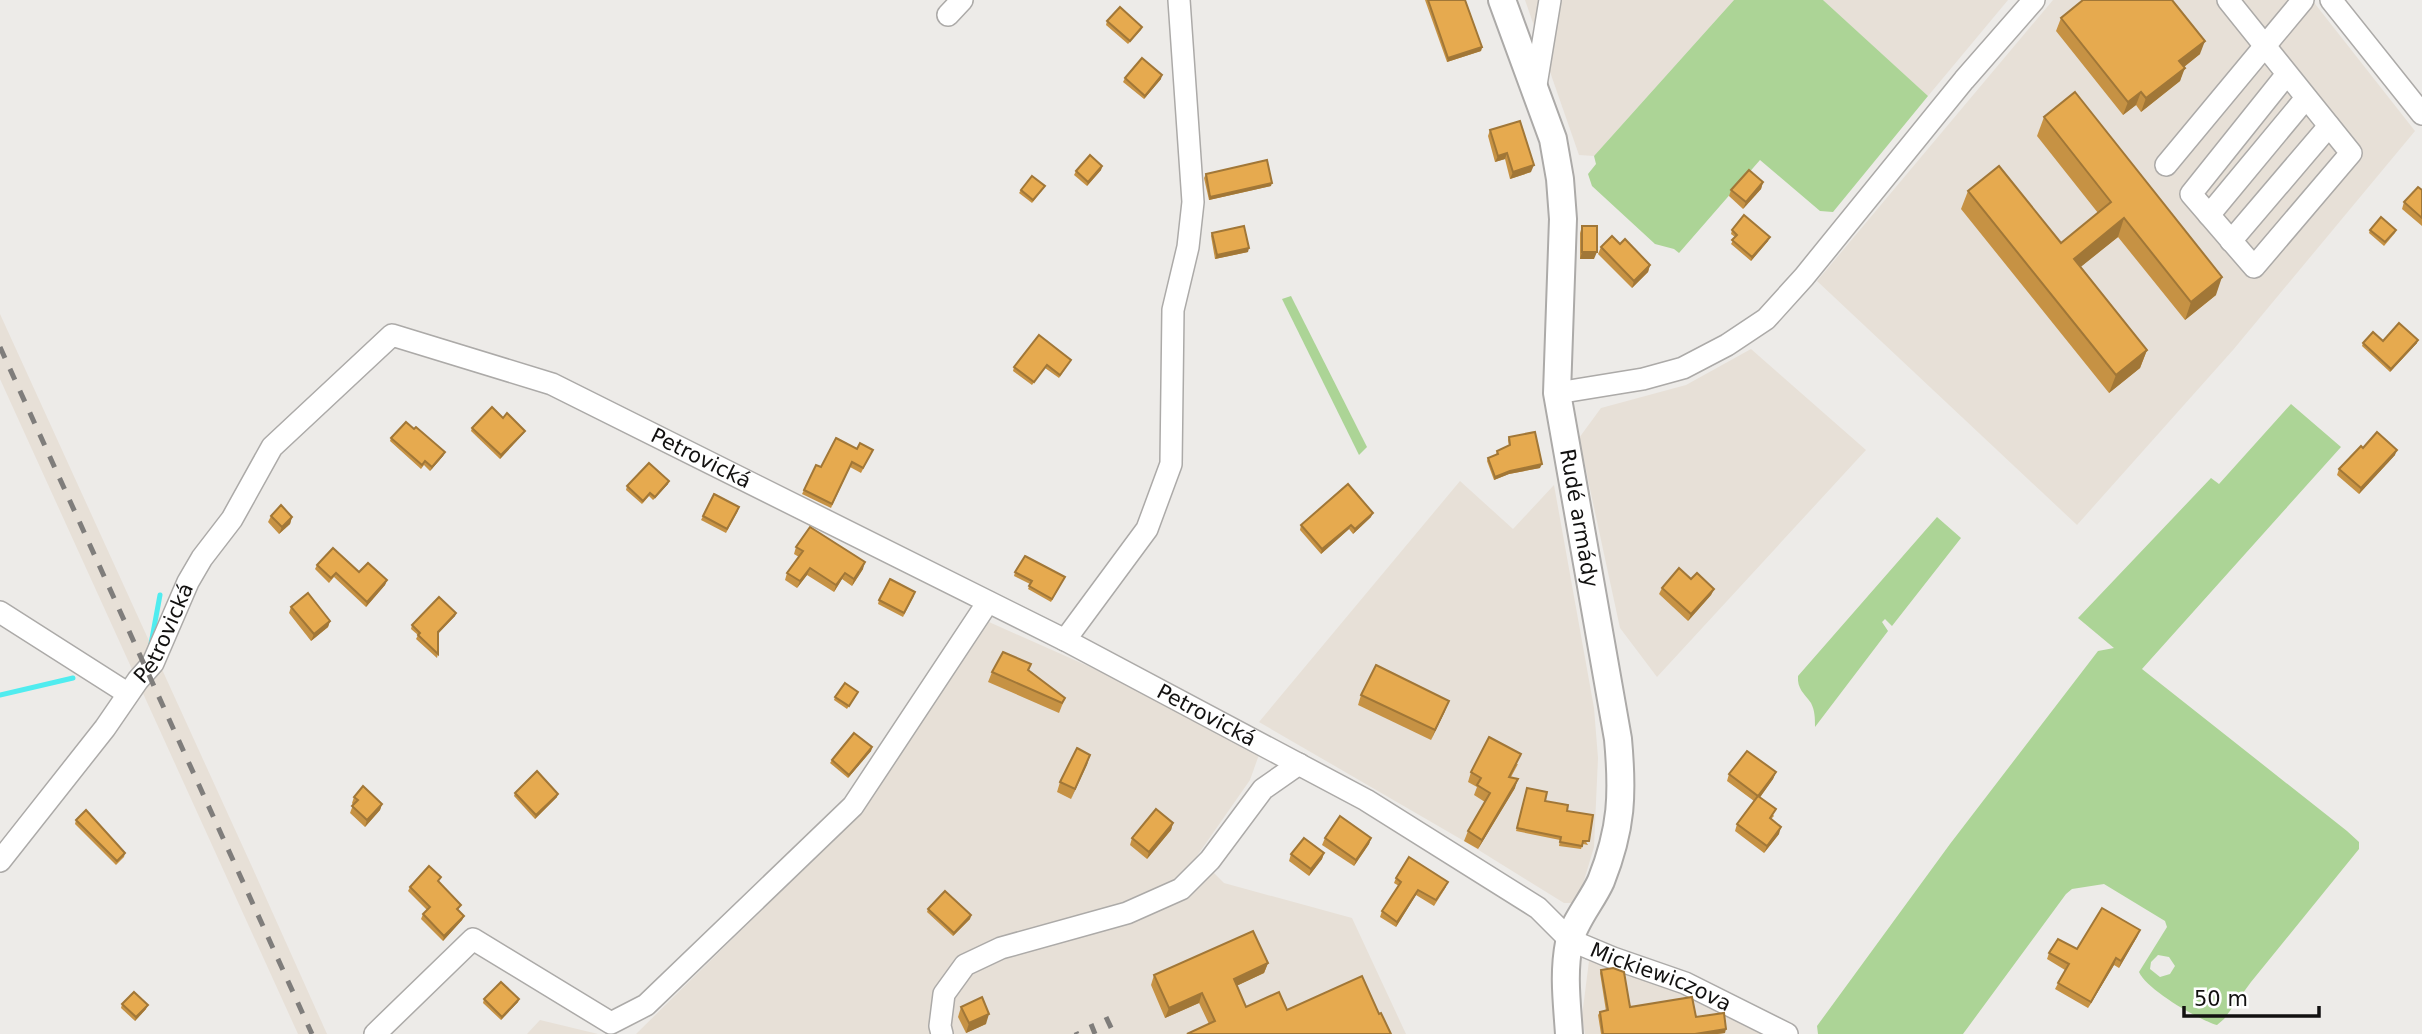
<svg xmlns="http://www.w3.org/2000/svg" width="2422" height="1034" font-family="'DejaVu Sans',sans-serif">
<rect width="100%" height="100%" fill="#edebe8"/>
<g fill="#e7e0d7">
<polygon points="1525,0 1734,0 1594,156 1579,155"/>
<polygon points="1823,0 2008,0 1928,96"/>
<polygon points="2053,0 2312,0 2415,131 2233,350 2077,525 1817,281"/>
<polygon points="0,314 253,869 327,1034 298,1034 0,379"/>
<polygon points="1751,349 1866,450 1657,677 1620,628 1579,438 1601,408 1686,385"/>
<polygon points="1460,481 1513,529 1554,485 1594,708 1598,758 1594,847 1580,894 1572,903 1564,903 1464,841 1259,722"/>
<polygon points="989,622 1151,694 1261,749 1250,780 1197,856 1224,883 1352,918 1406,1034 636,1034 860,813"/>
<polygon points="1589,961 1669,986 1773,1034 1585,1034 1582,1016"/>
<polygon points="540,1020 598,1034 527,1034"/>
</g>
<g fill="#acd496" fill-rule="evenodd">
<polygon points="1734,0 1823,0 1928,96 1833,212 1820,211 1760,160 1679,253 1674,249 1655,244 1592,186 1588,174 1596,164 1594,156"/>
<polygon points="1291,296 1367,447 1359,455 1282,299"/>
<path d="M2291,404L2341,447L2142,669L2347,831L2359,842V849L2251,982L2224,1019L2217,1025C2199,1020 2147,990 2139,972L2167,927L2165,921L2104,884L2072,889L2066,894L1963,1034H1818L1817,1026L1950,844L2098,651L2114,648L2078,618L2211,478L2219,484ZM2158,955L2169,957L2175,966L2170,974L2160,977L2150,969L2151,962Z"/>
<path d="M1937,517L1961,538L1892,626L1885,619L1882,622L1888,631L1815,727C1815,718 1815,711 1811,703C1804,693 1797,689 1798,676Z"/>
</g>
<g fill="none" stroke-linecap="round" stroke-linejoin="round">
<g stroke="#50ecef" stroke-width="5">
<polyline points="151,644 160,595"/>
<polyline points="0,695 73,678"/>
</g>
<g stroke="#acaaa8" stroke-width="24">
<g id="minor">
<polyline points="2228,0 2351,153 2254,267 2191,194 2287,74"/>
<polyline points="2331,0 2422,114"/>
<polyline points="948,15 962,0"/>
<polyline points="1535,91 1550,0"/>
<polyline points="2166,165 2303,0"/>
<polyline points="2209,215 2306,98"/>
<polyline points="2231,241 2329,126"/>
<polyline points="1557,393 1643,379 1683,368 1727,345 1766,319 1804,277 1964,80 2034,0"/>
<polyline points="0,612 127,693"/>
<polyline points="1065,640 1147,529 1171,464 1173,310 1188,247 1193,202 1179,0"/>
<path id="s1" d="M0,861L105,728L138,680L153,663L188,582L202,558L232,519L272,447L392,335L552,384L1065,640L1366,800L1538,908L1570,940L1613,958L1685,983L1787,1034"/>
<polyline points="375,1034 473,939 611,1023 646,1005 853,806 988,602"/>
<polyline points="942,1034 940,1026 944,994 965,965 1001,948 1127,913 1181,889 1210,860 1263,789 1299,764"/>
</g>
</g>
<g stroke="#acaaa8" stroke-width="30">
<g id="major">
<path id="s2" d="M1502,0L1553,139L1560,179L1563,219L1557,393L1618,739C1623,794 1622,828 1601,881C1592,901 1574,921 1569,943C1563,974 1567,1003 1569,1034"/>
</g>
</g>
<use href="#minor" stroke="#fff" stroke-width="21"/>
<use href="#major" stroke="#fff" stroke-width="26"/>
<g stroke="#7f7d7b" stroke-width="5" stroke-dasharray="12 12" stroke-linecap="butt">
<polyline points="0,347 312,1034"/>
<polyline points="1106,1017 1114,1034"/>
<polyline points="1091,1024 1095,1034"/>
<polyline points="1076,1032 1077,1034"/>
</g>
</g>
<g fill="#c69244">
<polygon points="1425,0 1465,0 1482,47 1481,51 1447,62"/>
<polygon points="2061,18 2200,54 2184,67 2180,81 2141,112 2136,105 2123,115 2056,31"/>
<polygon points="1107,21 1142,27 1141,30 1128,44 1106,25"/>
<polygon points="1125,78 1161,79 1144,99 1123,82"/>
<polygon points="2044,117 2216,295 2185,320 2118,237 2080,267 2147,350 2140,368 2109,393 1961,209 1968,191 2061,243 2098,213 2037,136"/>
<polygon points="1490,130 1531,172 1510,179 1505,159 1495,162 1488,136"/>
<polygon points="1102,166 1101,170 1087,186 1074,175 1076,171"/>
<polygon points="1206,174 1271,186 1209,200 1204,178"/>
<polygon points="1763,182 1761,189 1743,209 1729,196 1731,190"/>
<polygon points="1045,186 1043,189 1032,203 1019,193 1021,190"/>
<polygon points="2422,190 2422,226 2402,209 2404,202"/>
<polygon points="1582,226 1594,259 1580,259 1580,233"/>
<polygon points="1732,230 1768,241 1751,261 1731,244 1735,237 1731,234"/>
<polygon points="2370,230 2396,230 2395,233 2384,246 2369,233"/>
<polygon points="1212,233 1248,252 1215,259 1211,236"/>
<polygon points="1620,244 1650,265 1648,272 1632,288 1598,254 1601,247"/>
<polygon points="2383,341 2417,343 2390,372 2362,346 2363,343"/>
<polygon points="1069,363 1059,378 1045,368 1032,385 1013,371 1014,367"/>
<polygon points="503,418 523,434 500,459 471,431 472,428"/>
<polygon points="1509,437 1540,468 1509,474 1494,480 1487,461 1488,458 1496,455 1497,451 1509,446 1508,440"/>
<polygon points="391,438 445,452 443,456 430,471 424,465 421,469 390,441"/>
<polygon points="2363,448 2395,455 2359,494 2337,475 2339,469"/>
<polygon points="857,449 873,450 861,473 850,467 831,508 802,494 804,490 821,467"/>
<polygon points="668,484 653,500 649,496 642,504 626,490 627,486"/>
<polygon points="738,511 726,533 701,520 703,516"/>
<polygon points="271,516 292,517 290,524 279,534 268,522"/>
<polygon points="1371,517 1353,534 1349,529 1321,554 1300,530 1301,525"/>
<polygon points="796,547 863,569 852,586 842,579 834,592 807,575 797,588 785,580 787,573 799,557 794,554"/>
<polygon points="317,565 359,572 387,580 385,585 366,607 334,577 329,583 315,569"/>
<polygon points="1015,572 1065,577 1051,602 1028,589 1030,584 1014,576"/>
<polygon points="1691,579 1714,589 1711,595 1688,621 1659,594 1662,588"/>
<polygon points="914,596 903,617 878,604 879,600"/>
<polygon points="291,607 330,621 328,627 311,641 289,613"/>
<polygon points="456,613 455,616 438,634 438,654 437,658 416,639 418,635 411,629 412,625"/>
<polygon points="1031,664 1029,670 1065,698 1059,713 988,682 992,672"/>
<polygon points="858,692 847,709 834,700 835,697"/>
<polygon points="1361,695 1445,711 1431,740 1358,705"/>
<polygon points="872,747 871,751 848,778 830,763 832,760"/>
<polygon points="1090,755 1071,799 1057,792 1060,782"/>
<polygon points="1518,764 1511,777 1515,788 1478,849 1464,841 1468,831 1485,802 1474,795 1477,787 1468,782 1471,772"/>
<polygon points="1776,772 1773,779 1760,797 1774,816 1771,819 1779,834 1764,853 1735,831 1737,824 1754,801 1727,781 1729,774"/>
<polygon points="1527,788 1545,801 1567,811 1588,845 1583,844 1581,849 1559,846 1560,840 1516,831"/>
<polygon points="515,793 557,797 535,819 514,796"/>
<polygon points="354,797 382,804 380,810 365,827 350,813 353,805 352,803"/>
<polygon points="76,820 125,853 124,857 116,865 75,824"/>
<polygon points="1173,823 1171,830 1147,859 1130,845 1132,838"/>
<polygon points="1325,838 1371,838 1369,844 1354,866 1322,845"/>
<polygon points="1324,853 1322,859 1309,876 1289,861 1291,854"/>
<polygon points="1396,878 1446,887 1434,906 1416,895 1396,927 1380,917 1382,911 1399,886 1394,883"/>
<polygon points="439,882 461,905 458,910 464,916 462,920 443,941 421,919 423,914 427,910 408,891 410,887"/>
<polygon points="928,909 971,915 970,919 953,936 927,912"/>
<polygon points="2140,930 2137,937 2119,968 2114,965 2088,1008 2055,989 2065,970 2047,959 2049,953 2077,949"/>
<polygon points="1268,963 1264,973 1236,986 1246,1007 1379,1014 1209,1024 1199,1003 1165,1018 1151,985 1154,975"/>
<polygon points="1601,970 1630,1007 1696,1017 1725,1033 1717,1034 1601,1034 1598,1015 1600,1012 1606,1011 1600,973"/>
<polygon points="484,999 519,999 518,1002 501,1020 483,1003"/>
<polygon points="122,1004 146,1009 135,1021 121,1008"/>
<polygon points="961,1007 986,1024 966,1033 958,1017"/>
</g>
<g fill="#a17737">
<polygon points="2205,41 2200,54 2175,74 2179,61"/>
<polygon points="1482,47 1481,51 1447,62 1448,58"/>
<polygon points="2185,68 2180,81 2141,112 2146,98"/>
<polygon points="1162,75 1161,79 1144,99 1145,96"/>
<polygon points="2141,92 2136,105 2123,115 2128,102"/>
<polygon points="1507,153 1505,159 1495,162 1498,156"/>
<polygon points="1534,165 1531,172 1510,179 1513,172"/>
<polygon points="1102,166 1101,170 1087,186 1088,182"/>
<polygon points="1763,182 1761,189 1743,209 1746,202"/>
<polygon points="1272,183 1271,186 1209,200 1210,197"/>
<polygon points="2124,218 2118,237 2067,278 2074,259"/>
<polygon points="1770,237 1768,241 1751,261 1752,257"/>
<polygon points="1249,248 1248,252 1215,259 1217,255"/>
<polygon points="1582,252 1597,252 1594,259 1580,259"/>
<polygon points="1650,265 1648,272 1632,288 1634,281"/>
<polygon points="2222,277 2216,295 2185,320 2191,302"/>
<polygon points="2418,340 2417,343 2390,372 2391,369"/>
<polygon points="2147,350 2140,368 2109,393 2116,375"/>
<polygon points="525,431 523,434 500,459 501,455"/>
<polygon points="2397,450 2395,455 2359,494 2361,488"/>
<polygon points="445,452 443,456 430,471 432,467"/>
<polygon points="1542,464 1540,468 1509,474 1494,480 1495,477 1510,471"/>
<polygon points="669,481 668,484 653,500 655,497"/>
<polygon points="1373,513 1371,517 1353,534 1355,529"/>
<polygon points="292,517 290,524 279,534 282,527"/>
<polygon points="1351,525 1349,529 1321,554 1322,549"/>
<polygon points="865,562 863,569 852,586 854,579"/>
<polygon points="810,568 807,575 797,588 800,581"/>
<polygon points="845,573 842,579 834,592 836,585"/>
<polygon points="387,580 385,585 366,607 367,602"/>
<polygon points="1714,589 1711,595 1688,621 1691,614"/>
<polygon points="456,613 455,616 436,635 438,632"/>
<polygon points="330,621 328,627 311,641 314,634"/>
<polygon points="1449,701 1445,711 1431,740 1435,730"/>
<polygon points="872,747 871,751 848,778 849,775"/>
<polygon points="1090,755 1087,765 1071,799 1075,789"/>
<polygon points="1776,772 1773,779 1756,803 1758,796"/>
<polygon points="1518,779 1515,788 1478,849 1482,840"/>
<polygon points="558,794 557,797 535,819 536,815"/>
<polygon points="382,804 380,810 365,827 367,820"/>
<polygon points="1173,823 1171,830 1147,859 1149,852"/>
<polygon points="1781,827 1779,834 1764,853 1767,846"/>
<polygon points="1371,838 1369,844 1354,866 1356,860"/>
<polygon points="1324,853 1322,859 1309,876 1311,869"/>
<polygon points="1418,890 1416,895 1396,927 1397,922"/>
<polygon points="971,915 970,919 953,936 954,933"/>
<polygon points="464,916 462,920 443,941 444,936"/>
<polygon points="2140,930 2137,937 2119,968 2121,961"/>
<polygon points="2116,958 2114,965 2088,1008 2091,1002"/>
<polygon points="1268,963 1264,973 1230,989 1234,979"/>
<polygon points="1202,993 1199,1003 1165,1018 1169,1008"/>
<polygon points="519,999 518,1002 501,1020 502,1017"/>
<polygon points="148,1005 146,1009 135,1021 136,1017"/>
<polygon points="989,1014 986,1024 966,1033 969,1023"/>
<polygon points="1726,1029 1725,1033 1717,1034 1695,1034"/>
</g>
<g fill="#e6aa4f" stroke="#a17737" stroke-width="2">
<polygon points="1428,0 1465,0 1482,47 1448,58"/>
<polygon points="2083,0 2172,0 2205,41 2179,61 2185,68 2146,98 2141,92 2128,102 2061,18"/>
<polygon points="1120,7 1142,27 1130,41 1107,21"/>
<polygon points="1142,58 1162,75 1145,96 1125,78"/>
<polygon points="2075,92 2222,277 2191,302 2124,218 2074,259 2147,350 2116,375 1968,191 1999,166 2061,243 2111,202 2044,117"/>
<polygon points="1520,121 1534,165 1513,172 1507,153 1498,156 1490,130"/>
<polygon points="1090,155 1102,166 1088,182 1076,171"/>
<polygon points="1267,160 1272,183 1210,197 1206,174"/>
<polygon points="1749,170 1763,182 1746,202 1731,190"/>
<polygon points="1032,176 1045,186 1033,200 1021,190"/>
<polygon points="2418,187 2422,190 2422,218 2404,202"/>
<polygon points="1744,215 1770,237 1752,257 1732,240 1737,235 1732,230"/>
<polygon points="2381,217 2396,230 2385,242 2370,230"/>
<polygon points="1244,226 1249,248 1217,255 1212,233"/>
<rect x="1582" y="226" width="15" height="26"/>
<polygon points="1612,236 1620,244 1625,239 1650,265 1634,281 1601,247"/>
<polygon points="2399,323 2418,340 2391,369 2363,343 2373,332 2383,341"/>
<polygon points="1039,335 1071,360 1060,375 1047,365 1034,382 1014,367"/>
<polygon points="492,407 503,418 507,413 525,431 501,455 472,428"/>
<polygon points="406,422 414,429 416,427 445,452 432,467 425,461 422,465 391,438"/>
<polygon points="1535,432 1542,464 1510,471 1495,477 1488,458 1498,454 1497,451 1510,445 1509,437"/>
<polygon points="2377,432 2397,450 2361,488 2339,469 2361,446 2363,448"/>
<polygon points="836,438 857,449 860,443 873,450 863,468 852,462 832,504 804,490 816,465 821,467"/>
<polygon points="649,463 669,481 655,497 650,493 643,501 627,486"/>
<polygon points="1348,484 1373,513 1355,529 1351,525 1322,549 1301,525"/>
<polygon points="714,494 739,507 727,529 703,516"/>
<polygon points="281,505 292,517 282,527 271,516"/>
<polygon points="810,527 865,562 854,579 845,573 836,585 810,568 800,581 787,573 803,551 796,547"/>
<polygon points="333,548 359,572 368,563 387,580 367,602 336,573 331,578 317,565"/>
<polygon points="1025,556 1065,577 1052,599 1029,586 1032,581 1015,572"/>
<polygon points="1679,568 1691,579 1697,573 1714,589 1691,614 1662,588"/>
<polygon points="890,579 915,592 904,613 879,600"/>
<polygon points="308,593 330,621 314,634 291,607"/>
<polygon points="439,597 456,613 438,632 438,654 418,635 420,633 412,625"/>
<polygon points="1003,652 1031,664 1028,670 1065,698 1062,703 992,672"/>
<polygon points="1376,665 1449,701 1435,730 1361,695"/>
<polygon points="845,683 858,692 849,706 835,697"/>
<polygon points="854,733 872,747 849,775 832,760"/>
<polygon points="1489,737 1521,754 1509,777 1518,779 1482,840 1468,831 1490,793 1477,785 1481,778 1471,772"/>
<polygon points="1077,748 1090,755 1075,789 1060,782"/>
<polygon points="1747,751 1776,772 1758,796 1729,774"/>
<polygon points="537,771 558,794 536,815 515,793"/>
<polygon points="363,786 382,804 367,820 352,806 358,800 354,797"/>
<polygon points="1527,788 1547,792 1545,801 1568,805 1567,811 1593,815 1589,841 1583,841 1582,846 1560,842 1561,837 1517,828"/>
<polygon points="1758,796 1776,809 1770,818 1781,827 1767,846 1737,824"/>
<polygon points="1156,809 1173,823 1149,852 1132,838"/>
<polygon points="86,810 125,853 117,861 76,820"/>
<polygon points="1340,816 1371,838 1356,860 1325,838"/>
<polygon points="1304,838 1324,853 1311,869 1291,854"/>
<polygon points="1409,857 1448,882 1436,900 1418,890 1397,922 1382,911 1401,882 1396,878"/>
<polygon points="429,866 441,877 438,881 461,905 457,909 464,916 444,936 423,914 430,907 410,887"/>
<polygon points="945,891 971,915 954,933 928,909"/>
<polygon points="2102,908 2140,930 2121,961 2116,958 2091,1002 2058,983 2069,964 2049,953 2058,939 2077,949"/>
<polygon points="1253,931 1268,963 1234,979 1246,1007 1279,992 1287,1010 1362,976 1379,1014 1381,1013 1391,1034 1187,1034 1215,1021 1202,993 1169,1008 1154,975"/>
<polygon points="1613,968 1624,972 1630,1007 1692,997 1696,1017 1724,1013 1726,1029 1695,1034 1603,1034 1600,1012 1608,1010 1601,970"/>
<polygon points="501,982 519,999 502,1017 484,999"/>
<polygon points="134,992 148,1005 136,1017 122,1004"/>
<polygon points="982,997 989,1014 969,1023 961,1007"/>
</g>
<g text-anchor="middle" stroke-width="7" stroke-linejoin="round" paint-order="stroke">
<g font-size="21" fill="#121110" stroke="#fff">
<text dy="7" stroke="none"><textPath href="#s1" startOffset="996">Petrovická</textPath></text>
<text dy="7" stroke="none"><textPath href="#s2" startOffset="530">Rudé armády</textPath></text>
<text dy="7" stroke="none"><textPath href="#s1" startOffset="282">Petrovická</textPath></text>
<text dy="7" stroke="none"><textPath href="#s1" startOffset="1563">Petrovická</textPath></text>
<text dy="7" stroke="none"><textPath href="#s1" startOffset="2090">Mickiewiczova</textPath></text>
</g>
</g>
<path d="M2184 1006v10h135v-10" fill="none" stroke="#121110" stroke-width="3.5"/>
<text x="2194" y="1006" font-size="21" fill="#121110" stroke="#ffffff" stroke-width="5" paint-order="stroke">50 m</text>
</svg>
